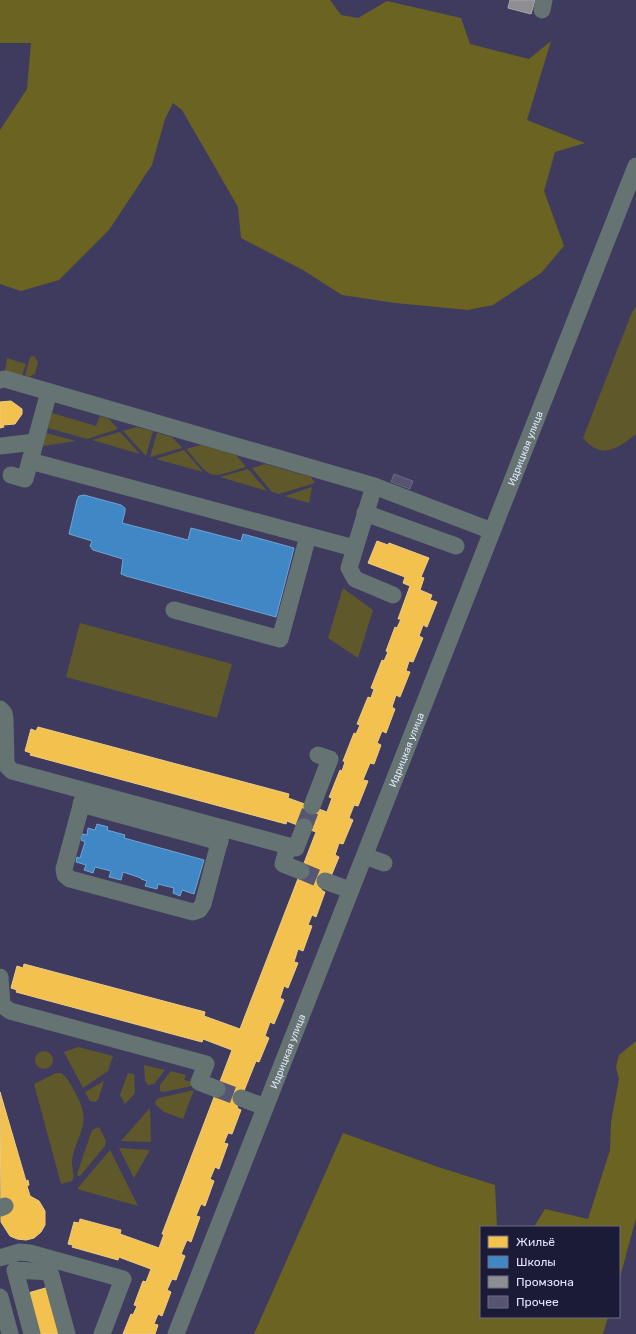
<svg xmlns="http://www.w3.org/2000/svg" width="636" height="1334" font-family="Rubik,sans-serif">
<rect width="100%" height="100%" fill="#3e3b5e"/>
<g fill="#5f582b">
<path d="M636,307V434C618,449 601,460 583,438L632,312Z"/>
<polygon points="34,356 38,362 35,374 29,377 25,376 30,357"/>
<polygon points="7,358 26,364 22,376 5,371"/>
<polygon points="52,413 96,426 100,416 109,419 118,429 87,439 48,428"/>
<polygon points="136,427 153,431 146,456 123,431"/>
<polygon points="120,432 140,454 92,440"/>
<polygon points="46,433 76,441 43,446"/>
<polygon points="157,433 172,437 182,448 150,457"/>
<path d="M201,445L236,455L246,467C207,479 213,480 186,449Z"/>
<polygon points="184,450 203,472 156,459"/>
<polygon points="265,464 311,477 315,483 279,494 272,492 252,468"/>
<polygon points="248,469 267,491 220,477"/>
<polygon points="312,487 309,503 284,496 285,496"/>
<polygon points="343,588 373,610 358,658 328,638"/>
<polygon points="80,623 232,664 217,718 66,677"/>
<polygon points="78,1047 113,1056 108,1071 83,1088 64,1052"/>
<circle cx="44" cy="1060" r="9"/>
<polygon points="144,1065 165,1070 154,1084 148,1085 145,1081"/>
<polygon points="171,1071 186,1075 184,1080 194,1082 196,1085 164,1092 160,1091 160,1085"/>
<path d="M56,1073H61C68,1078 71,1085 75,1092C93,1125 78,1130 72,1160C71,1168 76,1174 72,1181L61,1184L34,1084Z"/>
<polygon points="128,1073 134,1074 135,1093 125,1104 120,1095"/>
<polygon points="104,1081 98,1100 95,1102 90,1101 85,1092"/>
<polygon points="194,1090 183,1119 164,1112 155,1104 156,1100 159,1098"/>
<polygon points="150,1108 151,1142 121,1141"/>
<polygon points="99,1127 106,1141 105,1146 80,1176 78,1176 77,1174 92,1130"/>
<polygon points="119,1148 150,1150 134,1178"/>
<polygon points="110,1150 138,1206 77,1189"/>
</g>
<g fill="#6b6321">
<polygon points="0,0 330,0 341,15 358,18 387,1 461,18 470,44 529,59 551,41 527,120 585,143 555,152 544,191 564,246 541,273 493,305 468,310 395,303 342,295 303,270 241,238 238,207 182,110 173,103 165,119 152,165 109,230 59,280 21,291 0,284 0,130 27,89 31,43 0,43"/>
<polygon points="636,1041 636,1218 619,1281 619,1227 534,1227 545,1209 588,1219 610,1150 611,1122 619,1079 616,1067 619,1055"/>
<polygon points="343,1133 438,1167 495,1185 497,1227 481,1227 481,1317 608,1317 603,1334 254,1334"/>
</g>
<g fill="#f2c14e" stroke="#eecc82">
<polygon points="11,401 22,409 22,414 15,424 3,425 4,427 0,428 0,402"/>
<polygon points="377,541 388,545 389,543 429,558 421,577 424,578 420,590 432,595 430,600 437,602 427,627 423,625 419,636 423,638 413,662 409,661 406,671 410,672 400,697 396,695 392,707 395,709 386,733 382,731 377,743 381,745 374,764 370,763 363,780 368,781 358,806 354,805 349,818 353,820 343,844 339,843 335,855 339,857 329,881 325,879 321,890 325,892 316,917 312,915 308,925 312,926 303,951 298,949 294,962 298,963 288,988 284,986 280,998 284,1000 274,1024 270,1022 265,1036 269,1038 259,1062 256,1061 237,1108 241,1110 232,1134 228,1133 224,1143 228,1144 219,1169 215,1167 210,1179 214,1181 205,1206 201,1204 196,1216 200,1217 191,1242 187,1240 181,1254 185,1256 177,1277 176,1280 172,1279 167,1290 171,1292 162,1316 158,1314 154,1324 158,1325 155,1334 123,1334 131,1314 133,1315 137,1306 134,1305 143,1281 146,1282 151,1269 124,1259 119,1257 118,1260 72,1247 73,1245 68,1244 74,1222 79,1223 80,1219 121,1230 120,1234 159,1248 164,1234 162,1234 232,1050 203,1039 202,1042 16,992 17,990 11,988 17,966 23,968 24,964 205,1012 204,1016 240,1029 316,832 292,823 287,821 286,824 30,755 31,753 25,751 31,729 36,731 38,727 289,794 288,798 327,812 332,798 329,797 330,795 340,770 342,771 345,762 343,761 354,733 356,734 360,725 357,724 368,697 371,698 374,689 371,688 382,660 384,661 388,652 386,651 395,627 397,628 401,619 398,619 410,586 403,583 405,577 368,563"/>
<polygon points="0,1092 26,1181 28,1180 29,1185 27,1186 30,1196 39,1201 45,1211 45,1225 41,1232 34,1238 26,1240 17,1239 10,1236 1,1222"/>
<polygon points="49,1287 61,1334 39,1334 28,1293"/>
</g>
<g fill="#3f88c5" stroke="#70a4d6">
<polygon points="84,495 121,505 125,508 125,512 122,523 188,540 191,528 241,541 243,534 294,548 276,617 126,576 121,574 123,559 93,550 90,546 92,541 69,534 77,500 79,496"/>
<polygon points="97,824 108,827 107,830 125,835 124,838 204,860 194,894 182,890 180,896 173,893 174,888 158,884 157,889 145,886 147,881 141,879 141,878 123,872 121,880 109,877 111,871 95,867 93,873 84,870 86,865 76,862 77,857 80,858 85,842 81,840 82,834 87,835 88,828 95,830"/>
</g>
<polygon fill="#8d8d92" stroke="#a7a8b2" points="510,0 535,0 531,14 508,8"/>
<polygon fill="#565470" stroke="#696886" points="394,474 413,481 410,489 391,482"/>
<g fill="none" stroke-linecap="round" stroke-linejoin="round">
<g stroke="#575576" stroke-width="17" stroke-dasharray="17 8" stroke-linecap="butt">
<polyline points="304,827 312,806"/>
<polyline points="301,871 325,881"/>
<polyline points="217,1089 241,1098"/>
</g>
<g stroke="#657373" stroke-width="17">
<polyline points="542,10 544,0"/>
<polyline points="0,380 5,379 374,486 492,531"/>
<polyline points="0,446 35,442"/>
<polyline points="30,461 354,548"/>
<polyline points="11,475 25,479 49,392"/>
<polyline points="374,486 349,568 355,579 393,595"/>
<polyline points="365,513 456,546"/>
<polyline points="174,610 280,639 308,536"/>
<polyline points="0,709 4,713 5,719 6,761 7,766 12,771 296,848 304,827"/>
<polyline points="85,791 64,869 65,875 70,879 193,912 199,910 203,904 223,828"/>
<polyline points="81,804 220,842"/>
<polyline points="312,806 330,759 318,755"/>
<polyline points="288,846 283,864 301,871"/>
<polyline points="365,856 384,863"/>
<polyline points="325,881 350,890"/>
<polyline points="0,977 2,1005 10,1011 206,1064 199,1082 217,1089"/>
<polyline points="241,1098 265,1107"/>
<polyline points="0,1208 5,1206"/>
<polyline points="0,1258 19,1252 30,1253 123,1279 102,1334"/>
<polyline points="0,1297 10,1334"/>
<polyline points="32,1334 15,1270 50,1272 67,1334"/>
<path id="s1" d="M176,1334L636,166"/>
</g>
</g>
<g text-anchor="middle" stroke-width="4" stroke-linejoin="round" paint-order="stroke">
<g font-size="10" fill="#e4e6fd" stroke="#1c1b37">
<text dy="4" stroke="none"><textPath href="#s1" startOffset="952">Идрицкая улица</textPath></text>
<text dy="4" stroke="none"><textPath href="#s1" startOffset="628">Идрицкая улица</textPath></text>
<text dy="4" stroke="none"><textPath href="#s1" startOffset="304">Идрицкая улица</textPath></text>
</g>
</g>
<rect x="480" y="1226" width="140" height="92" fill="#1c1b37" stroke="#6c6c86"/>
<rect x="488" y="1236" width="20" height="12" fill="#f2c14e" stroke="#6c6c86"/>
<text x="516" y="1246" font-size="12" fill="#e4e6fd">Жильё</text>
<rect x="488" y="1256" width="20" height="12" fill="#3f88c5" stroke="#6c6c86"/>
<text x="516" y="1266" font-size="12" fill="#e4e6fd">Школы</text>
<rect x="488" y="1276" width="20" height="12" fill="#8d8d92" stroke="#6c6c86"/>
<text x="516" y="1286" font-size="12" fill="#e4e6fd">Промзона</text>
<rect x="488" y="1296" width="20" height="12" fill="#565470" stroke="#6c6c86"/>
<text x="516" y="1306" font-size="12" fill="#e4e6fd">Прочее</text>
</svg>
